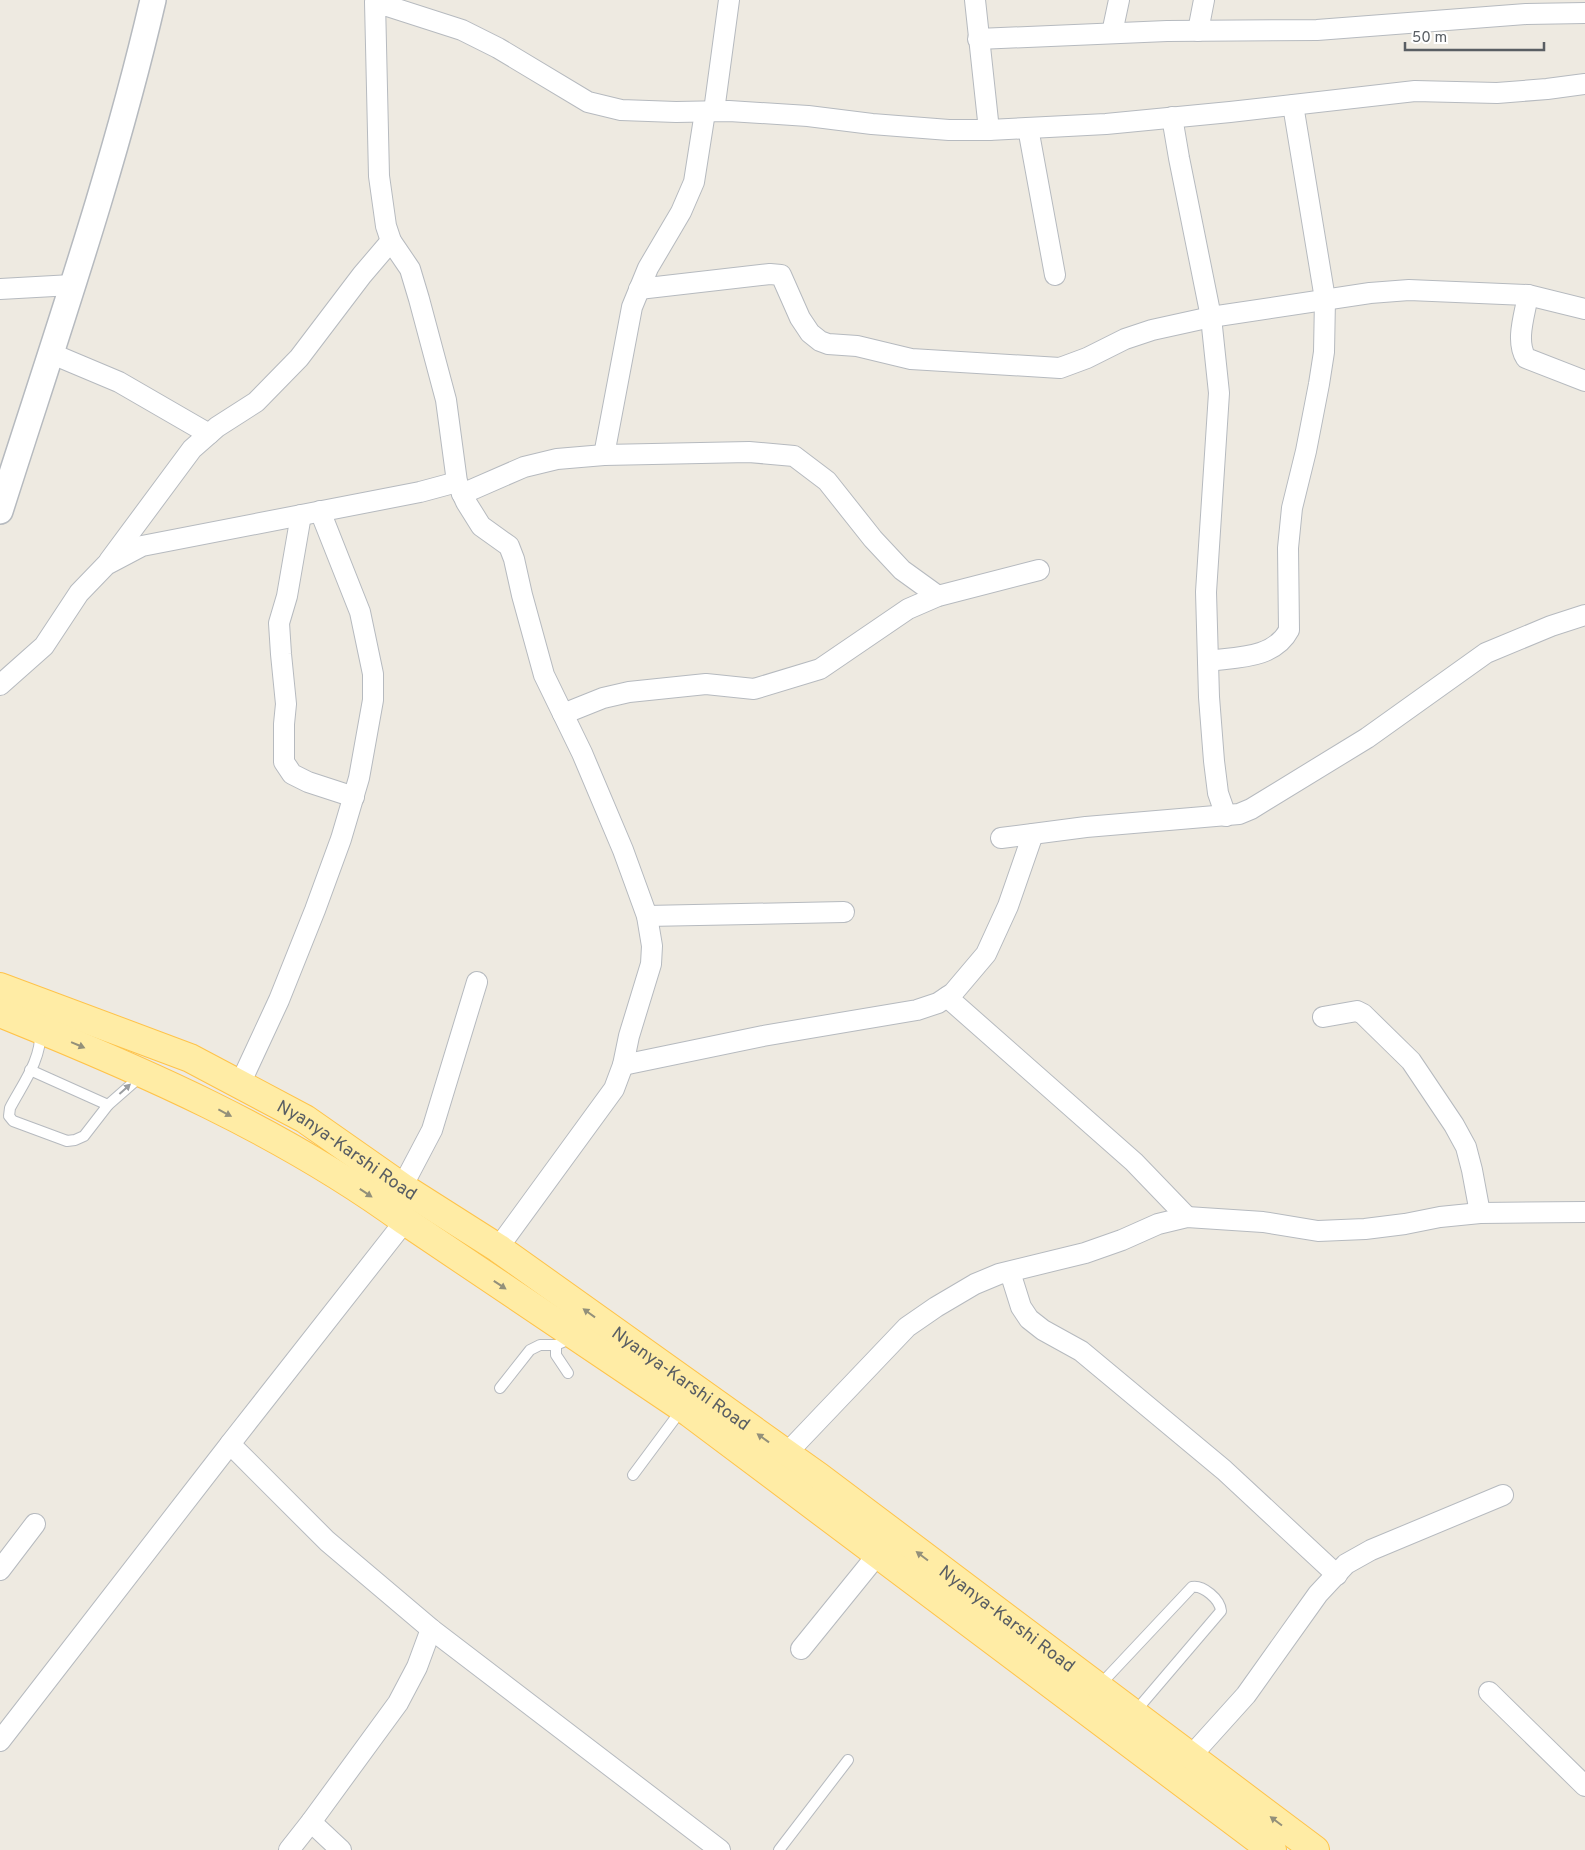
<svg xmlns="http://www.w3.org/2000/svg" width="1585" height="1850" font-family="Overpass,sans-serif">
<rect width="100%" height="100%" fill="#eeeae1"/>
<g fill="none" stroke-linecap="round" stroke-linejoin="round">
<g stroke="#b6babf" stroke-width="12">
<g id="service">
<path d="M40,1032C42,1059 22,1085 10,1108L9,1116L13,1121L67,1141L75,1140L84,1136L108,1105L141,1076"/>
<polyline points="30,1070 108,1105"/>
<polyline points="556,1345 556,1355 568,1373"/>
<polyline points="500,1388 530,1350 540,1345 556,1345 563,1342 573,1335"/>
<polyline points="633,1475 682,1409"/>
<path d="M1098,1687L1192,1587C1203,1585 1220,1599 1221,1611L1134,1713"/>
<polyline points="779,1850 848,1760"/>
</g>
</g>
<g stroke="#b6babf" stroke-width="22">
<g id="minor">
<polyline points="975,0 989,130"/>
<polyline points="1198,31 1204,0"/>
<polyline points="1112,33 1119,0"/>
<polyline points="978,39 1167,31 1317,30 1526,14 1585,13"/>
<polyline points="714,111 729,0"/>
<polyline points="1172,117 1179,158 1211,317 1219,393 1206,592 1209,697 1214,761 1218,793 1226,816"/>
<polyline points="1028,128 1055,275"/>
<polyline points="0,289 72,285"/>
<polyline points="639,289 770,274 781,275 800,318 810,333 820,341 828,344 857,346 911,359 1060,368 1087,358 1125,339 1152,330 1211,317 1370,293 1409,290 1528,295 1585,309"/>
<path d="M1528,295C1525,314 1515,341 1526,358L1585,381"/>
<polyline points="50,353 119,382 209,434"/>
<polyline points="604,455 632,307 648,268 681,212 694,182 705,112"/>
<polyline points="462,494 524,467 557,459 604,455 749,452 794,456 827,481 873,539 902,570 938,596"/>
<polyline points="301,515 287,596 279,623 281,654 286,704 284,724 284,762 292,774 308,782 354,797"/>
<polyline points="109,561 192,449 217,427 256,402 299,358 362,275 391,241"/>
<path d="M1208,661C1236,657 1274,659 1289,630L1288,548L1292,508L1306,451L1319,384L1324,352L1325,299L1293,105"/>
<polyline points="0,685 44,646 79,593 106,565 142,546 420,492 457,482"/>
<polyline points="563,714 603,698 629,692 706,684 754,689 820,669 908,609 938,596 1039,570"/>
<polyline points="1001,838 1086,827 1239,814 1251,809 1367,738 1486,653 1551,626 1585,615"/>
<polyline points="647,916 844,912"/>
<polyline points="947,997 1134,1162 1187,1217"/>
<polyline points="1323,1017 1357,1011 1363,1014 1411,1061 1454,1125 1466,1147 1472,1170 1480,1213"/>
<polyline points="623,1065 763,1036 917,1010 938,1003 953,993 986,954 1008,906 1033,834"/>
<polyline points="240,1084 279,1000 315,910 341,839 359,778 373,700 373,674 360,612 320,511"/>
<polyline points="402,1187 432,1130 477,982"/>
<polyline points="405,1221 230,1444 327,1541 431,1629 720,1850"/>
<polyline points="498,1248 614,1089 623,1065 629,1036 651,964 652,946 647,916 623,850 582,753 544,675 522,595 514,559 509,546 481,526 466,502 457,482 446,400 419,299 410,269 391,241 386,226 379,176 375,2 462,30 498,48 588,102 621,110 676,112 729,111 808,116 872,124 949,130 989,130 1106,124 1230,112 1415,91 1497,93 1547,89 1585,84"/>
<polyline points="1010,1272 1021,1307 1029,1319 1043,1330 1081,1351 1224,1470 1337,1575"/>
<polyline points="786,1454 907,1327 936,1307 975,1284 999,1274 1085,1253 1122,1240 1158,1224 1187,1217 1263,1222 1318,1231 1365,1229 1405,1224 1440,1217 1480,1213 1585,1212"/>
<polyline points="0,1570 35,1524"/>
<polyline points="801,1649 878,1554"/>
<polyline points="1489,1692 1585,1786"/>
<polyline points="0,1741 230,1444"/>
<polyline points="1191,1756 1246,1695 1318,1594 1346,1564 1371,1550 1503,1495"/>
<polyline points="311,1822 341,1850"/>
<polyline points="289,1850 311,1822 398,1703 417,1667 431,1629"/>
</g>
</g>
<g stroke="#b6babf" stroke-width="28">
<path id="tertiary" d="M0,511C54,341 113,173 153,0"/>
</g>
<g stroke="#ffc349" stroke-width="30">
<g id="primary">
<path id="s1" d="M0,987L190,1058L305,1119L402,1187L498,1248L819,1477L1315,1850"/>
<path d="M0,1013C141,1070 282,1131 405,1221L690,1413L1272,1850"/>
</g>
</g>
<use href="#service" stroke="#fff" stroke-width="10"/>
<use href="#minor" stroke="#fff" stroke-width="20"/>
<use href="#tertiary" stroke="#fff" stroke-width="25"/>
<use href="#primary" stroke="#ffeca5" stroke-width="28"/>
</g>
<defs><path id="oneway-solid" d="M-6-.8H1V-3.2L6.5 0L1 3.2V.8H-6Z" transform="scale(1.25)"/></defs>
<g fill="#93907a">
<use href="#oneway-solid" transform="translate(78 1045) rotate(23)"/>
<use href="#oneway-solid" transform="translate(225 1113) rotate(28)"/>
<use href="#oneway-solid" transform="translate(366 1193) rotate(34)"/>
<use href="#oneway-solid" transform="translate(500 1285) rotate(34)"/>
<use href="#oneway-solid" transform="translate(589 1313) rotate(-144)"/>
<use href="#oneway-solid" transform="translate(763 1438) rotate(-144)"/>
<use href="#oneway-solid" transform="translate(922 1556) rotate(-143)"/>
<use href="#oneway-solid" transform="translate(1276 1821) rotate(-143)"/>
</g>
<use fill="#9b9ea1" href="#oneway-solid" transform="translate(125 1089) rotate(-42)"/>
<g text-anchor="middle" stroke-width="4" stroke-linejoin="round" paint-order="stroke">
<g font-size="18" fill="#595e63" stroke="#fff">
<text dy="6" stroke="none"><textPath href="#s1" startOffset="385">Nyanya-Karshi Road</textPath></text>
<text dy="6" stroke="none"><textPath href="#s1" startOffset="790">Nyanya-Karshi Road</textPath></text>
<text dy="6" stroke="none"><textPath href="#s1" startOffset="1195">Nyanya-Karshi Road</textPath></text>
</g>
</g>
<path d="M1405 42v8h139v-8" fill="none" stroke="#595e63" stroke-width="2.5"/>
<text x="1412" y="42" font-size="15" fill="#595e63" stroke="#ffffff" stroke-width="4" paint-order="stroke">50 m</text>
</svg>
